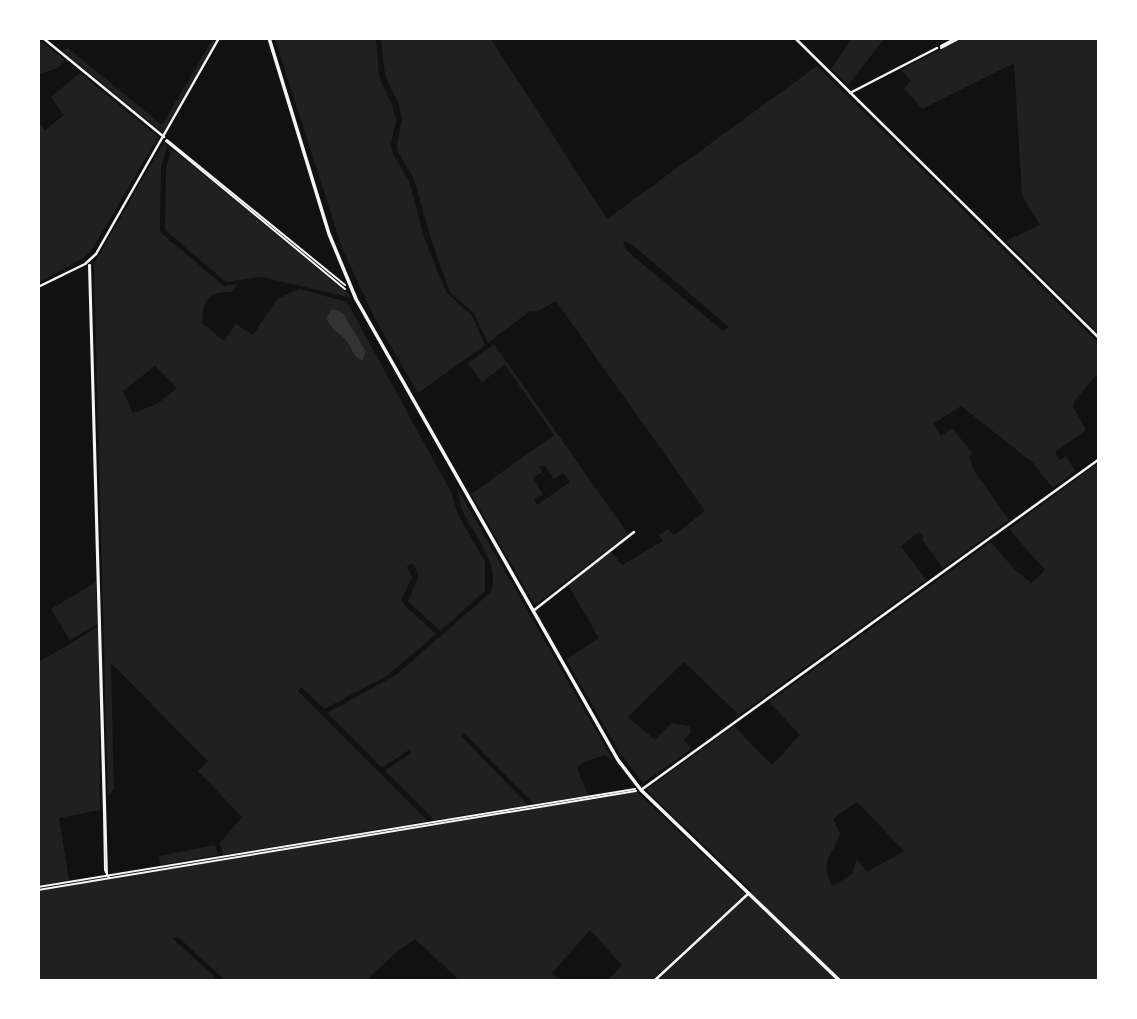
<svg xmlns="http://www.w3.org/2000/svg" width="1137" height="1019" font-family="Cabin,sans-serif">
<rect width="100%" height="100%" fill="#111"/>
<g fill="#202020" fill-rule="evenodd">
<polygon points="964,38 1098,39 1098,333 1006,241 1040,225 1022,195 1014,63 922,109 904,88 911,81 901,70"/>
<polygon points="38,39 65,60 58,68 39,74"/>
<polygon points="213,39 217,39 163,133 62,51 68,48 162,125"/>
<polygon points="275,39 376,39 379,77 393,107 396,120 391,144 393,154 409,181 425,240 446,292 472,316 485,345 418,393 374,317 342,248"/>
<path d="M381,39H491L607,219L817,66L1098,343V373L1074,402L1073,407L1086,430L1055,452L1059,460L1066,456L1075,471L1053,488L1032,462L961,406L933,424L941,436L952,428L972,453L969,457L975,472L1009,520L943,568L922,539L924,537L919,532L901,546L926,580L739,715L684,662L628,717L655,740L672,723L689,726L691,733L684,739L691,749L643,783L620,753L566,659L599,638L568,585L611,551L622,565L663,541L659,535L668,529L674,535L705,511L556,301L537,312L530,311L488,343L474,313L450,292L431,239L414,179L398,152L397,144L402,120L399,105L385,75ZM623,241L630,243L729,327L723,331L626,250Z"/>
<polygon points="852,39 884,39 848,85 831,69"/>
<polygon points="80,73 158,137 91,251 84,258 39,282 39,122 45,130 64,115 51,97"/>
<path d="M164,142L168,145L161,166L160,232L224,286L237,284L232,292C207,291 203,301 202,323L224,341L236,324L253,335L277,299L299,289L347,302L452,494L458,515L485,562V591L440,631L408,601L419,576L415,566L411,563L407,567L412,577L401,600L405,606L436,634L387,676L324,709L301,687L298,691L428,821L223,855L220,843L242,817L198,771L208,761L111,663L114,789L108,796L94,267H92ZM155,366L177,388L157,404L133,413L123,391Z"/>
<polygon points="172,149 350,295 351,298 262,277 226,282 165,230 166,167"/>
<path d="M494,344L628,534L535,605L471,494L554,435L505,365L482,382L468,363ZM539,466H545L554,479L563,473L570,482L537,505L534,500L543,494L533,478L542,472Z"/>
<path d="M1098,463V980H658L752,891L646,790L734,726L772,765L800,735L769,702L991,542L1015,570L1031,583L1045,570L1009,529ZM857,802L904,851L867,872L857,859L852,874L833,886C817,860 834,856 840,833L833,819Z"/>
<path d="M456,486L614,762L605,755L584,762L578,767C578,777 586,785 588,795L534,804L463,732L461,736L528,805L434,820L385,771L411,753L409,750L382,768L327,713L396,675L491,592C500,564 476,538 464,514C460,505 459,495 456,486Z"/>
<polygon points="96,582 97,624 70,640 51,609"/>
<polygon points="98,627 100,810 59,818 69,880 39,885 39,662"/>
<polygon points="637,792 745,894 652,980 608,980 622,965 590,930 552,973 560,980 459,980 415,939 393,955 367,980 225,980 178,937 172,938 218,980 39,981 39,890"/>
<polygon points="215,845 218,855 160,865 159,856"/>
</g>
<path fill="#333" d="M332,309L343,313L366,352L362,361C353,356 353,351 348,343C341,332 330,331 327,317Z"/>
<g fill="none" stroke-linecap="round" stroke-linejoin="round">
<g stroke="#f5f5f5" stroke-width="2">
<polyline points="941,46 956,38"/>
<polyline points="941,48 960,38"/>
<polyline points="167,140 345,285"/>
<polyline points="166,141 345,289"/>
<polyline points="89,265 104,813 105,870 109,878"/>
<polyline points="90,265 107,875"/>
<polyline points="38,887 635,789"/>
<polyline points="38,890 636,791"/>
</g>
<g stroke="#f5f5f5" stroke-width="2.5">
<polyline points="43,38 164,137"/>
<polyline points="795,38 1098,337"/>
<polyline points="850,93 937,48"/>
<polyline points="38,287 85,264 96,254 219,38"/>
<polyline points="533,611 634,532"/>
<polyline points="641,790 1098,460"/>
<polyline points="654,981 749,893"/>
</g>
<polyline stroke="#f5f5f5" stroke-width="3.5" points="269,38 329,234 356,299 618,760 641,790 840,981"/>
</g>
<rect width="1137" height="1019" fill="none" stroke="#ffffff" stroke-width="80"/>
</svg>
